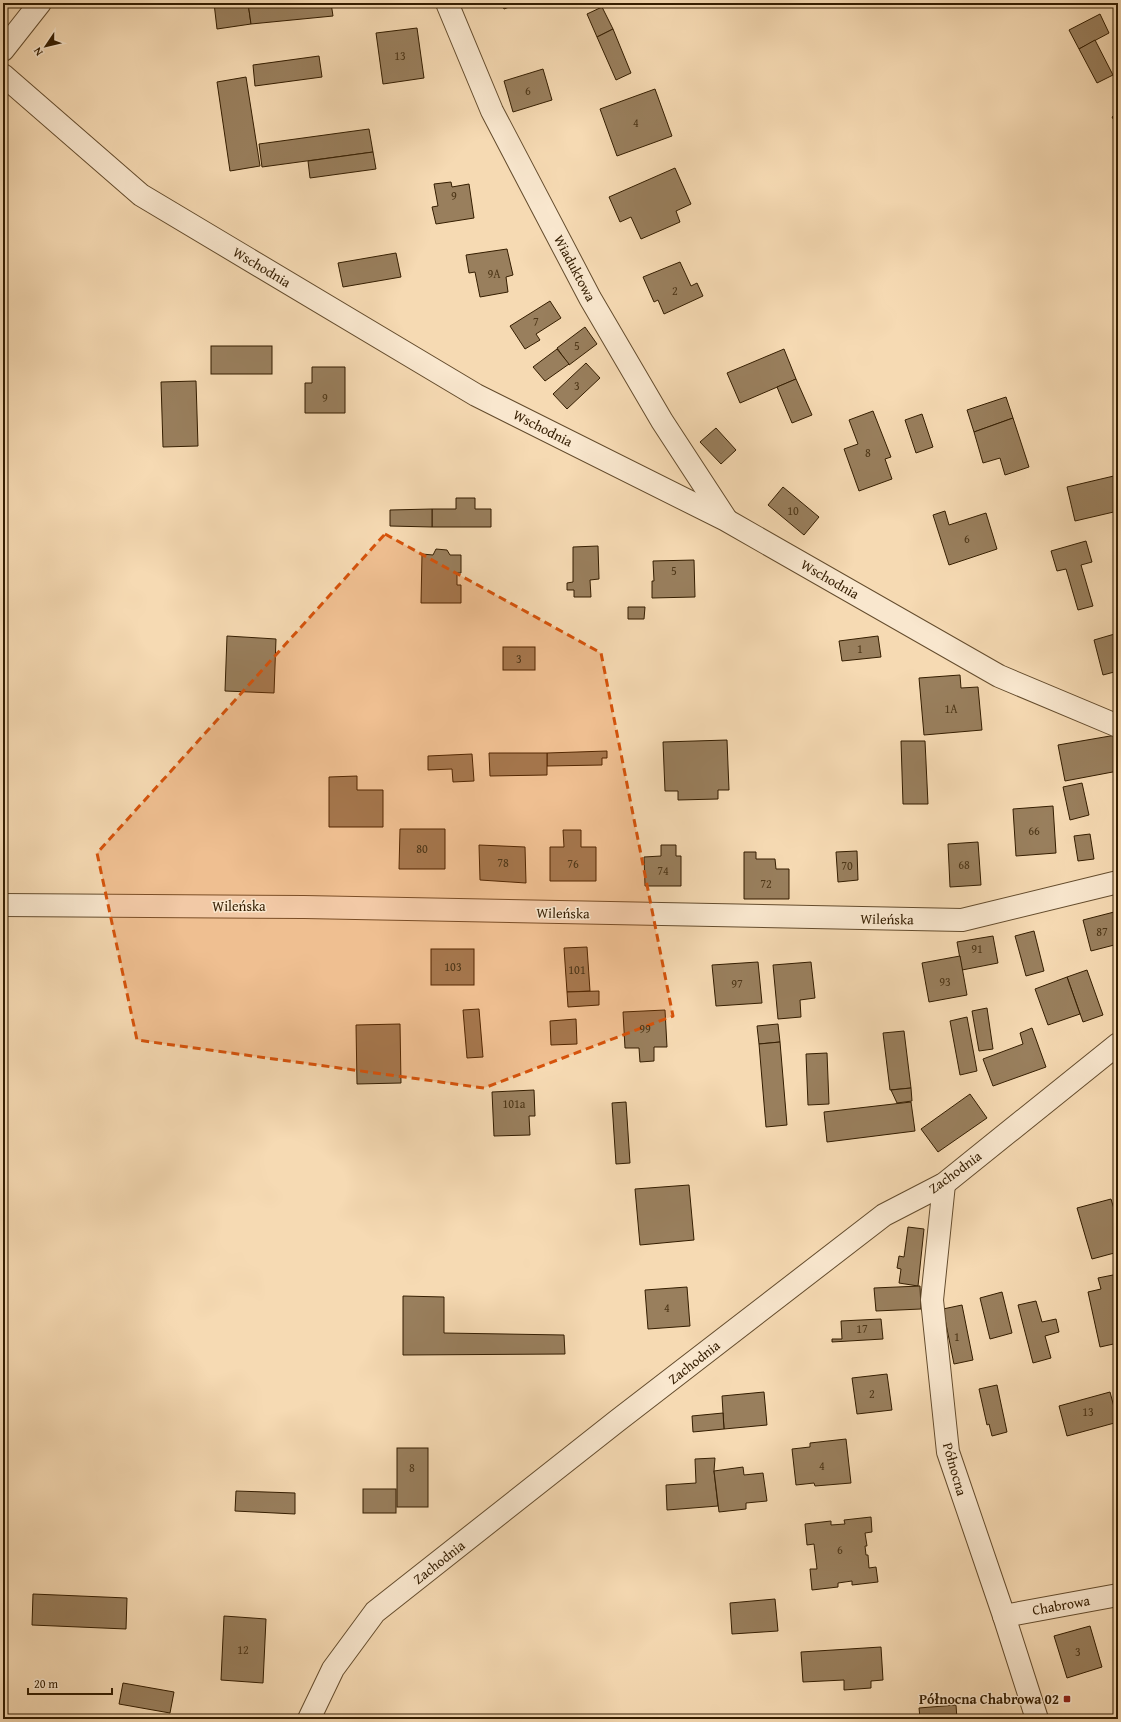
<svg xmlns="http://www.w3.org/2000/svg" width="1121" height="1722" font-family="'Gentium Book Plus',serif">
<rect width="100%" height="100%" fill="#f6dab3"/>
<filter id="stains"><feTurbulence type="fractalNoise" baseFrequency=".005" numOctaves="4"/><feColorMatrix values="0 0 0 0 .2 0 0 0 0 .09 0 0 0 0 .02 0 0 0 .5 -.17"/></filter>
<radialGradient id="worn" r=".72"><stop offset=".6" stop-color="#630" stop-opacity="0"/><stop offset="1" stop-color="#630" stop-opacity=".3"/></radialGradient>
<g fill="#997f5d" stroke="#341d00">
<polygon points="214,3 248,3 251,24 217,29"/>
<polygon points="248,3 331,3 333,16 251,24"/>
<polygon points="501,3 519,3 504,9"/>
<polygon points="602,7 613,29 597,37 587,14"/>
<polygon points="1100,14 1109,33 1079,49 1069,30"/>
<polygon points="417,28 424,78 383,84 376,33"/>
<polygon points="613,29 631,73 616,80 597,37"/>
<polygon points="1095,40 1113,75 1097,83 1079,49"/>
<polygon points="319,56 322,77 255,86 253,65"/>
<polygon points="543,69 552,100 513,112 504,81"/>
<polygon points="246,77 260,166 230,171 217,82"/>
<polygon points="655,89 672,136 617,156 600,109"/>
<polygon points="1118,113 1118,127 1112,117"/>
<polygon points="369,129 373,152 262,167 259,144"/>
<polygon points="373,152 376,169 310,178 308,161"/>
<polygon points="675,168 691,204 676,211 680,222 641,239 631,217 620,222 609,197"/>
<polygon points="451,182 452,187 469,184 474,218 436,224 432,207 438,206 434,184"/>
<polygon points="507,249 513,275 506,277 508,292 480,297 475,272 469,273 466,255"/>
<polygon points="396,253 401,277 343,287 338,263"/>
<polygon points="680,262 691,286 697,283 703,296 664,314 658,300 654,302 643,277"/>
<polygon points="550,301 561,318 536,334 540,340 525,349 510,326"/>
<polygon points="585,327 597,344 569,365 557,348"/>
<rect x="211" y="346" width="61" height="28"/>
<polygon points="557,349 569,364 545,381 533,367"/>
<polygon points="784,349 796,379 740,403 727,373"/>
<polygon points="586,363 600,378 567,409 553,394"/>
<polygon points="312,367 345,367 345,413 305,413 305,383 312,383"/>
<polygon points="796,379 812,415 792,423 777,387"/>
<polygon points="196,381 198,446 163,447 161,382"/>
<polygon points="1006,397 1013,418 974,432 967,410"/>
<polygon points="873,411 891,457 885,459 892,479 859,491 844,449 858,444 849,420"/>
<polygon points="922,414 933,447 916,453 905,420"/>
<polygon points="1013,418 1029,467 1005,475 1000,458 983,463 974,432"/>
<polygon points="716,428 736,450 721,464 700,442"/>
<polygon points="1118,475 1118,511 1075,521 1067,487"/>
<polygon points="783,487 819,517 804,535 768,505"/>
<polygon points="456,498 475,498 475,509 491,509 491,527 432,527 432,509 456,509"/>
<polygon points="432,509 432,527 390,526 390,510"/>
<polygon points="945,511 949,525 986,513 997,549 949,565 933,515"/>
<polygon points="1086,541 1092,562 1081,565 1093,606 1078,610 1066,569 1057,571 1051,551"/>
<polygon points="598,546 599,579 590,580 591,597 574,597 574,590 567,590 567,583 573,582 573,547"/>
<polygon points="436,549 447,550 450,555 461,555 461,573 457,573 457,585 461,585 461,603 421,603 422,554 433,555"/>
<polygon points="694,560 695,597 652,598 652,581 654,581 653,561"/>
<polygon points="628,607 645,607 644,619 628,619"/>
<polygon points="1118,633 1118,671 1103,675 1094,640"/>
<polygon points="227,636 276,639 274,693 225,691"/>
<polygon points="878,636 881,657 842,661 839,641"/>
<rect x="503" y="647" width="32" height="23"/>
<polygon points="960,675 961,688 978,687 982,730 924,735 919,678"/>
<polygon points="1116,735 1118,746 1118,771 1065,781 1058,745"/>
<polygon points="727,740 729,790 718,790 718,799 678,800 678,791 665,791 663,742"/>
<polygon points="901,741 925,741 928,804 903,804"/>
<polygon points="607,751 607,758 602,758 602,765 547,766 547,753"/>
<polygon points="489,753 547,753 547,775 490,776"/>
<polygon points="472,754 474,781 453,782 452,769 428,770 428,756"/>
<polygon points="357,776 357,790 383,790 383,827 329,827 329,777"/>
<polygon points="1082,783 1089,815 1070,820 1063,787"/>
<polygon points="1053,806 1056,853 1016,856 1013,809"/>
<polygon points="400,829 445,829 445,869 399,869"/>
<polygon points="563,830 581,830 581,847 596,847 596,881 550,881 550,847 564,847"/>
<polygon points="1090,834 1094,859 1078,861 1074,836"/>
<polygon points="978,842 981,885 950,887 948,844"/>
<polygon points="479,845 525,847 526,883 480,880"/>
<polygon points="661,845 676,845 676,856 681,856 681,886 645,886 644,857 661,856"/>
<polygon points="857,851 858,880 838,882 836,852"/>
<polygon points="744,852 756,852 756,859 775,859 776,869 789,869 789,899 744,899"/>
<polygon points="1118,911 1118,944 1091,951 1083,920"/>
<polygon points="1034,931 1044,971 1026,976 1015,936"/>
<polygon points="993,936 998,963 962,970 957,942"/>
<polygon points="587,947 590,991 567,992 564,948"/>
<rect x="431" y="949" width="43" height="36"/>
<polygon points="960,956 967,995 929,1002 922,963"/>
<polygon points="758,962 762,1003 716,1006 712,965"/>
<polygon points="811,962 815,998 800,1000 801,1017 778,1019 773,965"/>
<polygon points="1087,970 1103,1015 1083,1022 1067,977"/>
<polygon points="1067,977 1080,1014 1048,1025 1035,989"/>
<polygon points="599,991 599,1005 568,1007 567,992"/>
<polygon points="987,1008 993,1049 979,1051 972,1011"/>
<polygon points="479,1009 483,1057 467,1058 463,1010"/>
<polygon points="665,1010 667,1047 654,1047 654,1061 640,1062 639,1048 625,1048 623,1012"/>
<polygon points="967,1017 977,1071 960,1075 950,1021"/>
<polygon points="576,1019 577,1044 551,1045 550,1021"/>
<polygon points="400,1024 401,1083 357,1084 356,1025"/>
<polygon points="778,1024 780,1042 759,1044 757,1026"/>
<polygon points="1032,1028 1046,1067 993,1086 983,1059 1023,1044 1020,1033"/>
<polygon points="904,1031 911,1088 890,1090 883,1033"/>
<polygon points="780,1042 787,1125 766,1127 759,1044"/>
<polygon points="827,1053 829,1104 808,1105 806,1054"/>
<polygon points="911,1088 912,1101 897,1103 891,1090"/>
<polygon points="534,1090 535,1116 529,1116 530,1135 494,1136 492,1092"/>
<polygon points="970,1094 987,1118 938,1152 921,1129"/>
<polygon points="626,1102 630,1163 616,1164 612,1103"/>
<polygon points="911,1102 915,1131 827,1142 824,1112"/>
<polygon points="689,1185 694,1240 640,1245 635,1189"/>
<polygon points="1111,1199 1118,1222 1118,1252 1092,1259 1077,1208"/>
<polygon points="908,1227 924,1229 918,1286 899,1283 901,1269 897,1268 899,1256 904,1257"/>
<polygon points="1118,1274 1118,1343 1100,1347 1088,1292 1101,1289 1098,1278"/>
<polygon points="920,1286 921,1309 876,1311 874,1288"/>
<polygon points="687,1287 690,1326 648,1329 645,1290"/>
<polygon points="1002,1292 1012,1333 990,1339 980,1298"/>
<polygon points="403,1296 444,1297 444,1333 564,1335 565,1354 403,1355"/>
<polygon points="1036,1301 1042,1322 1056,1319 1059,1332 1045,1336 1051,1358 1033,1363 1018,1305"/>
<polygon points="962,1305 973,1360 954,1364 943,1309"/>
<polygon points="881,1319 883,1339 832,1342 832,1339 842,1339 841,1321"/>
<polygon points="887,1374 892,1410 857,1414 852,1378"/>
<polygon points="997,1385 1007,1432 992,1436 989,1424 987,1425 979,1389"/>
<polygon points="764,1392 767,1425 724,1429 722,1396"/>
<polygon points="1110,1392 1118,1422 1067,1436 1059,1406"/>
<polygon points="723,1413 724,1429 693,1432 692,1416"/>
<polygon points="846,1439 851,1483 815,1486 814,1483 796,1485 792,1449 810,1447 810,1443"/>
<rect x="397" y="1448" width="31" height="59"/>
<polygon points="715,1458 714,1471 718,1506 667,1510 666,1485 696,1483 695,1459"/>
<polygon points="743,1467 744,1475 763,1473 767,1501 746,1503 746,1509 719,1512 714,1471"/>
<rect x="363" y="1489" width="33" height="24"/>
<polygon points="236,1491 295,1493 295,1514 235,1511"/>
<polygon points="871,1517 872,1532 865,1533 867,1546 865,1546 866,1555 868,1555 869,1568 876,1567 878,1582 852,1585 852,1581 838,1583 838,1587 812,1590 810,1569 817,1569 814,1544 807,1545 805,1524 831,1521 831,1525 845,1524 844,1520"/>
<polygon points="33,1594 127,1598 126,1629 32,1625"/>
<polygon points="775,1599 778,1631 732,1634 730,1603"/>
<polygon points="224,1616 266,1619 263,1683 221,1680"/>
<polygon points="1090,1626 1102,1667 1067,1678 1054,1636"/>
<polygon points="3,1640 5,1640 3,1687"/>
<polygon points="881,1647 883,1680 871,1681 871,1688 844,1690 844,1680 803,1682 801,1652"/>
<polygon points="123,1683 174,1692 170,1713 119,1704"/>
<polygon points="956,1705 957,1719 910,1719 920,1718 919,1708"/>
</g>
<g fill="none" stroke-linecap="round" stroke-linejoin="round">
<g stroke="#644c2d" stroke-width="24">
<g id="minor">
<polyline points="447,3 492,111 590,298 662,421 726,519"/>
<polyline points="3,50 40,3"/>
<polyline points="3,75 141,195 476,395 726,520 999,676 1118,726"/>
<polyline points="3,905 304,907 962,920 1118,882"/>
<polyline points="944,1184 932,1300 948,1452 1004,1616 1037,1719"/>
<polyline points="1004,1616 1118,1595"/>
<polyline points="309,1719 333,1669 375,1612 617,1421 884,1215 944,1184 1118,1044"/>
</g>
</g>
<use href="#minor" stroke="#f9e7ce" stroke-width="22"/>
</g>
<path fill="#d6530b" fill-opacity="0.2" stroke="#d6530b" stroke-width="3" stroke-dasharray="8 5" stroke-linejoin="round" d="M385,534L601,653L673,1016L484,1088L137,1040L97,853Z"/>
<rect fill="#8f2418" stroke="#f9e7ce" stroke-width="1.5" x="1063" y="1695" width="8" height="8" rx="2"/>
<g text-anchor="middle" stroke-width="3" stroke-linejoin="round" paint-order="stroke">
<g font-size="12" fill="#4d3617">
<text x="400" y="60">13</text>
<text x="528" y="95">6</text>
<text x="636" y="127">4</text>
<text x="454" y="200">9</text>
<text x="494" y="278">9A</text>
<text x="675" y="295">2</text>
<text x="536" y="326">7</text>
<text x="577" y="350">5</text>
<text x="577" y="390">3</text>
<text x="325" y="402">9</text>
<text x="868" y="457">8</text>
<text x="793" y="515">10</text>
<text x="967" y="543">6</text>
<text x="674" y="575">5</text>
<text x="860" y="653">1</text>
<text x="519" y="663">3</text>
<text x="951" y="713">1A</text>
<text x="1034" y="835">66</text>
<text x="422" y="853">80</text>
<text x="503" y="867">78</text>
<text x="573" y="868">76</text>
<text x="964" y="869">68</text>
<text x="847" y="870">70</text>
<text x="663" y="875">74</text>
<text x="766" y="888">72</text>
<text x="1102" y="936">87</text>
<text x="977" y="953">91</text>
<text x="453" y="971">103</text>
<text x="577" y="974">101</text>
<text x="945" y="986">93</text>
<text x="737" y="988">97</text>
<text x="645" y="1033">99</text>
<text x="514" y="1108">101a</text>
<text x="667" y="1312">4</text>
<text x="862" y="1333">17</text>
<text x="957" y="1341">1</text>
<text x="872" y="1398">2</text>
<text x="1088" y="1416">13</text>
<text x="822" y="1470">4</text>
<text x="412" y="1472">8</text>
<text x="840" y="1554">6</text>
<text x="243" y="1654">12</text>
<text x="1078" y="1656">3</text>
</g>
<g font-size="14" fill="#341d00" stroke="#f9e7ce">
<text transform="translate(262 267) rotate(31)" y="5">Wschodnia</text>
<text transform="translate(575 268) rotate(62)" y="5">Wiaduktowa</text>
<text transform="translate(543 428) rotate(27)" y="5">Wschodnia</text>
<text transform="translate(830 579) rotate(30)" y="5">Wschodnia</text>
<text x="239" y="911">Wileńska</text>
<text transform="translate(563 913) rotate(1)" y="5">Wileńska</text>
<text transform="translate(887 919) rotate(1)" y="5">Wileńska</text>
<text transform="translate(955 1172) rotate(-36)" y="5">Zachodnia</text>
<text transform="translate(694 1362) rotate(-38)" y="5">Zachodnia</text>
<text transform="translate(955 1469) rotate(74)" y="5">Północna</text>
<text transform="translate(439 1562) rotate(-38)" y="5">Zachodnia</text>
<text transform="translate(1061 1605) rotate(-10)" y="5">Chabrowa</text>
</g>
<g font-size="14" font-weight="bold" fill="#341d00" stroke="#f9e7ce" text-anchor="end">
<text x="1059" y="1704">Północna Chabrowa 02</text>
</g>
</g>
<rect width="1121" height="1722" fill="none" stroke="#f6dab3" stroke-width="16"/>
<rect x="4" y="4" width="1113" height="1714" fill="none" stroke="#341d00" stroke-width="2"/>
<rect x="8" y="8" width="1105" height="1706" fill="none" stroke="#341d00"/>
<g transform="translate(46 46) rotate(235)" stroke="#f9e7ce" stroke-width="3" paint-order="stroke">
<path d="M0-3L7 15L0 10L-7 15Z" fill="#341d00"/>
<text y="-6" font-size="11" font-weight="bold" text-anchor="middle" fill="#341d00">N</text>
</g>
<path d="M28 1688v6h84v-6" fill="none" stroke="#341d00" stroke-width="2"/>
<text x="34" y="1688" font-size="12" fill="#341d00" stroke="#f9e7ce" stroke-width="3" paint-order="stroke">20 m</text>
<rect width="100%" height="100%" filter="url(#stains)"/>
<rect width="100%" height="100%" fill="url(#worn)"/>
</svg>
